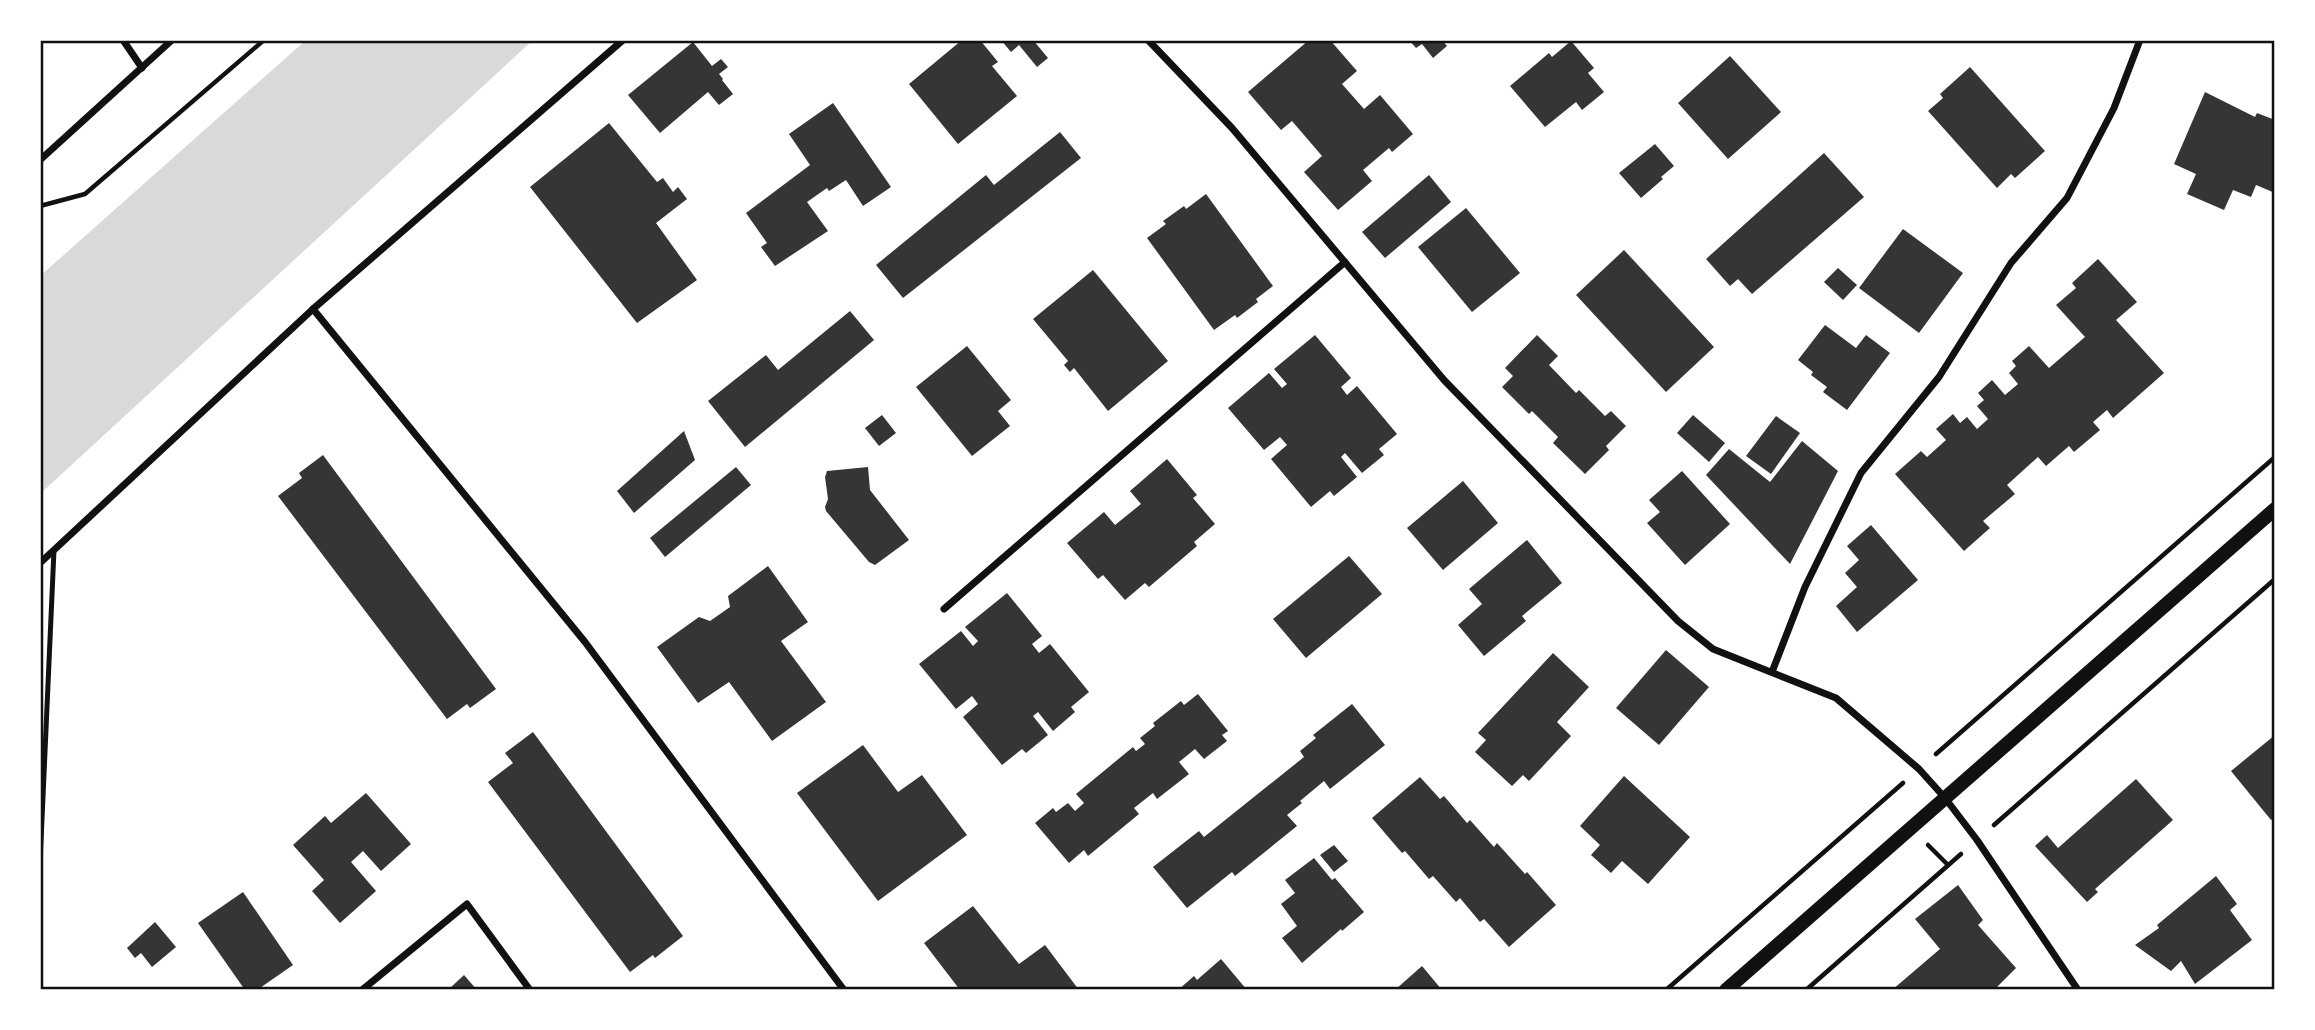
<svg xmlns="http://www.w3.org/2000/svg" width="2315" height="1030" font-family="'Titillium Web',sans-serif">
<rect width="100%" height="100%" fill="#fff"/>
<polygon fill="#d9d9d9" points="306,40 533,40 40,494 40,276"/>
<g fill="#353535">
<polygon points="962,40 980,40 998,62 992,66 1017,96 958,144 909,84"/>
<polygon points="1001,40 1033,40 1048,58 1037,67 1019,45 1011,52"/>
<polygon points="1309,40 1330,40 1357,71 1342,84 1364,109 1380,95 1413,134 1392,152 1389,148 1363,170 1372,181 1338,210 1304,172 1322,156 1292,121 1281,130 1248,92"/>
<polygon points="1409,40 1442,40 1447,46 1433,58 1422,44 1416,48"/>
<polygon points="1571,41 1594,68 1588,73 1604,92 1582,110 1576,102 1545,127 1510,86 1549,53 1552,57"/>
<polygon points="693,42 712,66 721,59 728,67 719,74 723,79 722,80 733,94 719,105 708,92 660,133 628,95"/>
<polygon points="1730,56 1781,112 1728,159 1678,103"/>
<polygon points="1970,67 2045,151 2015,178 2011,174 1997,188 1928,111 1943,98 1940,94"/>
<polygon points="2205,92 2255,117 2257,113 2275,120 2275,193 2256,185 2251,197 2233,190 2224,210 2187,194 2196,174 2174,164"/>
<polygon points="833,103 891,187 863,206 846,180 829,191 827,188 807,202 828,231 775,266 761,247 767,243 746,213 810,165 789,134"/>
<polygon points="609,123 657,182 663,178 673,192 678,187 687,199 656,223 697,280 637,323 530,187"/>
<polygon points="1060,132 1081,158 903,298 876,265 986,175 994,185"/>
<polygon points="1655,144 1674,166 1661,177 1663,179 1641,198 1619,173"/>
<polygon points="1824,153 1864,197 1752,294 1738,279 1730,286 1706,259"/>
<polygon points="1429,175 1451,202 1385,258 1362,232"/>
<polygon points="1206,194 1273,286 1256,299 1258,302 1237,318 1235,315 1214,330 1147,238 1166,224 1163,221 1184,206 1186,209"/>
<polygon points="1466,208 1520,273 1472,312 1418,247"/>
<polygon points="1903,229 1963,273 1919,333 1859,288"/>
<polygon points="1624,250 1714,347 1666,392 1576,295"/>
<polygon points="2098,259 2137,302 2116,320 2164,373 2113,418 2107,410 2093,422 2100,430 2074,452 2069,446 2046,466 2038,457 2007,485 2015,494 1983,521 1990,528 1964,551 1895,474 1921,451 1927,457 1946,440 1936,429 1953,414 1960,423 1967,417 1977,429 1988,419 1977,406 1984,400 1978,393 1992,380 2005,395 2018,384 2009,373 2016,366 2012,361 2029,346 2049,368 2085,337 2056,305 2076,288 2072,283"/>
<polygon points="1838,268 1857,285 1843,300 1824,282"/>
<polygon points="1093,270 1168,361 1108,411 1074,368 1070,372 1064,365 1068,361 1033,319"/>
<polygon points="850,311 874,340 745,447 708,401 766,355 778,370"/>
<polygon points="1825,325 1856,348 1866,335 1890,353 1847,410 1823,392 1827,387 1811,375 1813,372 1798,360"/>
<polygon points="1315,335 1351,378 1341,387 1347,395 1357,386 1397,434 1379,449 1384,455 1362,473 1345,453 1341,457 1357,477 1334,496 1330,491 1311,507 1271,459 1287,445 1280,437 1264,450 1228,408 1269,373 1282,388 1287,384 1274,369"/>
<polygon points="1537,335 1558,356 1549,365 1576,393 1579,390 1605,416 1611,411 1626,426 1606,446 1609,450 1585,474 1553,443 1558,437 1532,411 1529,414 1502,387 1513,376 1505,368"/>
<polygon points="967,346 1011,400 998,411 1010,426 972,456 916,387"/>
<polygon points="882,415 896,433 879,446 865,428"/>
<polygon points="1693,415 1725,443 1709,462 1677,433"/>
<polygon points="1776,416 1800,433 1771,474 1746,456"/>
<polygon points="684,431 695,460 634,513 617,491"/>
<polygon points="1802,441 1838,471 1790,564 1706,475 1729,449 1770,482"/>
<polygon points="323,455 496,689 470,708 467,704 447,719 278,496 302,478 299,473"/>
<polygon points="1167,459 1197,495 1193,498 1215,524 1194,542 1197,546 1149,587 1145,583 1125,600 1103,575 1098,579 1067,543 1104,512 1115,525 1141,504 1130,491"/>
<polygon points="736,467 751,485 665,557 650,538"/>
<polygon points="868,467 870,490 909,540 875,565 869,562 826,511 825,507 828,499 825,477 827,471"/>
<polygon points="1682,471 1730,524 1685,565 1647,523 1660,512 1649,500"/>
<polygon points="1463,481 1498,523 1443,570 1407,528"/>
<polygon points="1871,525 1918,580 1857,632 1836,606 1857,587 1845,573 1859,560 1847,546"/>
<polygon points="1527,540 1562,583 1522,616 1526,621 1484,656 1458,625 1482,604 1469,589"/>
<polygon points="1349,556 1382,594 1306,658 1273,619"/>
<polygon points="768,566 808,622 781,641 826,702 772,741 729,682 698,703 657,647 699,617 710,621 730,607 728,596"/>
<polygon points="1007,593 1042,636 1032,644 1039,653 1050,644 1089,692 1071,707 1075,712 1053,731 1038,712 1033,716 1048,735 1026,753 1022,749 1002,765 963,717 978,704 972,696 956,709 919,664 961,631 973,646 978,641 965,627"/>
<polygon points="1666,650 1709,687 1659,745 1616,708"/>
<polygon points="1553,653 1589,687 1557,722 1571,736 1529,781 1523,775 1512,786 1475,752 1486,740 1478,733"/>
<polygon points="1198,694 1228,731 1222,735 1227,741 1204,759 1195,749 1179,762 1189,774 1157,799 1153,793 1134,808 1139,814 1088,856 1084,850 1069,863 1035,823 1053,808 1056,812 1068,803 1075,811 1084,803 1076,794 1133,747 1136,751 1145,744 1140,738 1155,726 1153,723 1181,701 1184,705"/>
<polygon points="1352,704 1385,745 1330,789 1324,781 1300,801 1302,803 1287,815 1297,826 1235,876 1232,872 1187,908 1153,867 1199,831 1204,837 1304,757 1300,751 1316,738 1313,735"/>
<polygon points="533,732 683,936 655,958 653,955 630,972 488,782 513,763 505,753"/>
<polygon points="2275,735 2275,817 2271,820 2231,771"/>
<polygon points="863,745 898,792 922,775 967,835 878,901 797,793"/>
<polygon points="1624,776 1690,837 1648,884 1622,861 1611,873 1591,855 1600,845 1580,826"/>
<polygon points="1420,777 1440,799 1444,796 1467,823 1470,820 1494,847 1497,843 1525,874 1527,872 1556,905 1509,947 1484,919 1480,922 1460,898 1456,902 1433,876 1429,879 1405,851 1402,853 1372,818"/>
<polygon points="2136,779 2173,820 2095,889 2098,892 2087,902 2035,846 2047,835 2058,848"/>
<polygon points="366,793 411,844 381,871 363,851 351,862 376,891 340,923 312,891 324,880 293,845 325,816 331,823"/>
<polygon points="1334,845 1348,861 1334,872 1320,855"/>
<polygon points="1314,858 1332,880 1335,878 1364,912 1342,931 1341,929 1302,963 1282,938 1297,926 1281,904 1295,893 1285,880"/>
<polygon points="2216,876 2237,904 2230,910 2252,940 2195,984 2181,961 2171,971 2135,945 2159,928 2157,925"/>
<polygon points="1958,885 1983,920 1978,925 2016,968 1994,990 1892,990 1940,949 1915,919"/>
<polygon points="243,892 293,965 257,990 245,990 198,923"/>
<polygon points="973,906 1019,964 1045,945 1079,990 960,990 924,943"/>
<polygon points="155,922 176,947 152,967 141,953 135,958 127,948"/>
<polygon points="1221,959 1247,990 1178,990 1194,976 1197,980"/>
<polygon points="1422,966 1442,990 1395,990 1405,981"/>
<polygon points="464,975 477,990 448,990"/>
</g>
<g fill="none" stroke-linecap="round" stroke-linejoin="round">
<g stroke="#111" stroke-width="4.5">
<polyline points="40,206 85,194 264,40"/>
<polyline points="1936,754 2275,457"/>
<polyline points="1994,825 2275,579"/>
<polyline points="1928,845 1948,865"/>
<polyline points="1666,990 1903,783"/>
<polyline points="1806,990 1961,854"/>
</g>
<polyline stroke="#111" stroke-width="5" points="40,864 54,550"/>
<g stroke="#111" stroke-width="7">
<polyline points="123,40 142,68"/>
<polyline points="1148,40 1232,128 1444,380 1678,621 1713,649 1836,698 1919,769 1945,798 1977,840 2078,990"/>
<polyline points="40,160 172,40"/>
<polyline points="313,309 585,642 844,990"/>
<polyline points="40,563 313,309 623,40"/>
<polyline points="944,609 1345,262"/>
<polyline points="1772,672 1805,587 1861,473 1939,377 2011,263 2067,198 2114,108 2140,40"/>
<polyline points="362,990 467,904 530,990"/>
</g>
<polyline stroke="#111" stroke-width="14" points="1726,990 2275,509"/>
</g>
<rect width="2315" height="1030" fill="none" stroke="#ffffff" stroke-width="84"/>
<rect x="42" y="42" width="2231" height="946" fill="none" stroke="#111" stroke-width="2.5"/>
</svg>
